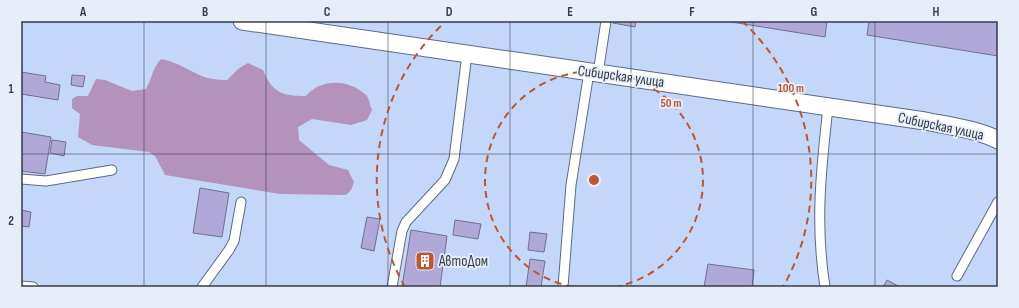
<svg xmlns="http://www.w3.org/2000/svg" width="1019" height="308" font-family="'Sofia Sans Condensed',sans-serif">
<rect width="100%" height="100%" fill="#d1e0fe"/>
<rect fill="#c5d6fb" x="21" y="21" width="977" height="266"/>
<path fill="#b392bb" d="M161,59C187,64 197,81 227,80L238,69L248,63L263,70C273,94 283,96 306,96C321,78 349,79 366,95C369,98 370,106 372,110L367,120L351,125L312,119L298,127L299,140L329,165L348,170L354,182L351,190L346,195L280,194L165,175L155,156L149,152L92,145L78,137L80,114L72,108V99L77,96H88L96,79L105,80L132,91L146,89C153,77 151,71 161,59Z"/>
<g fill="#b0a8d8" stroke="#74708c">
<polygon points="613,21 636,21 635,27 613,23"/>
<polygon points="725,21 827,21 825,37"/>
<polygon points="869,21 998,21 998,56 867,35"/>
<polygon points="21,72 46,76 45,82 60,85 58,100 21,94"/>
<polygon points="72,75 85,76 83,87 71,85"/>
<polygon points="21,132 51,137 45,174 21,171"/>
<polygon points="52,140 66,142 64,156 50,153"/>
<polygon points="200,188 229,193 222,237 193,233"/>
<polygon points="21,210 31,212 29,227 21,226"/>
<polygon points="367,217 380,219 374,251 361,248"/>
<polygon points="455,220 481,224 478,239 453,235"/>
<polygon points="411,230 447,236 440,287 402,287"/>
<polygon points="530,232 547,234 544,252 528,250"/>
<polygon points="530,259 545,261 541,287 526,287"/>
<polygon points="708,264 754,270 752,287 704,287"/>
<polygon points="887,280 900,287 883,287"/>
</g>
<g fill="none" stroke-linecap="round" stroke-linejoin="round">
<g stroke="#5e6a85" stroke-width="11">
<g id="lane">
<polyline points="598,73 606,21"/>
<polyline points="21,179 46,181 112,170"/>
<polyline points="957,276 998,202"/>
<polyline points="21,286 33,287"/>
<polyline points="202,287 229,250 234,241 241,202"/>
<polyline points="392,287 402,231 406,222 445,180 454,159 467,54"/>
<polyline points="563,287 571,185 589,72"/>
<path d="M825,287C815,224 821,170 828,107"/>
</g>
</g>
<g stroke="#5e6a85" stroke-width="19">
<path id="street" d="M242,21L925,121C950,126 976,129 998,140"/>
</g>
<use href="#lane" stroke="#fff" stroke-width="9"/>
<use href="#street" stroke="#fff" stroke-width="17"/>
</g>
<path fill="none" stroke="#363c48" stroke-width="1" stroke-opacity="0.55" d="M144,21V287M266,21V287M388,21V287M510,21V287M631,21V287M753,21V287M875,21V287M21,154H998"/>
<g fill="none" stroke="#be572d" stroke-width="2" stroke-dasharray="7 5">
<path d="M573 287A109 109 0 1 1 615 287"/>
<path d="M405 287A217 217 0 0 1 446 21M742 21A217 217 0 0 1 783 287"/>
</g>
<defs>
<g id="building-square" transform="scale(1)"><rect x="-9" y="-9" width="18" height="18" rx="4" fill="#be572d" stroke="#e7edf9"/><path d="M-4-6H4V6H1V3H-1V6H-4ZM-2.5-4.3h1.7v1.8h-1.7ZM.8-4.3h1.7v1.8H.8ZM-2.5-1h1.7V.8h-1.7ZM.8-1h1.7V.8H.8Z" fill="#fff"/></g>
</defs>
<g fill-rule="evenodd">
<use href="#building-square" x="425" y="261"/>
</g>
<g text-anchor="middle" stroke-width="3.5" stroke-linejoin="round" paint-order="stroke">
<g font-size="15" fill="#363c48" stroke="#e7edf9">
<text transform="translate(621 76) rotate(8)" y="5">Сибирская улица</text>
<text transform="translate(941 126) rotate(12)" y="5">Сибирская улица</text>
</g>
<g font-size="15" fill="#363c48" stroke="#e7edf9" text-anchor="start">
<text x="439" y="266">АвтоДом</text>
</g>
</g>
<circle cx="594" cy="180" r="6" fill="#be572d" stroke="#e7edf9" stroke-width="2"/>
<g font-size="12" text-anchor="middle" font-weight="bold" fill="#be572d" stroke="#e7edf9" stroke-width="3.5" stroke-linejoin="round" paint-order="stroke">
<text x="791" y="92">100 m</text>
<text x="671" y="107">50 m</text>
</g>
<rect width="1019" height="308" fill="none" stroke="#e7edf9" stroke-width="44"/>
<rect x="22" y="22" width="975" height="264" fill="none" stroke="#363c48" stroke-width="1.5"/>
<g font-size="13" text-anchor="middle" font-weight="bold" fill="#363c48">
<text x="83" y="16">A</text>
<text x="205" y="16">B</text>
<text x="327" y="16">C</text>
<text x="449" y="16">D</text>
<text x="570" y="16">E</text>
<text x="692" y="16">F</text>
<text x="814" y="16">G</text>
<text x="936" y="16">H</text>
<text x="11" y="93">1</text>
<text x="11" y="225">2</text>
</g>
</svg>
